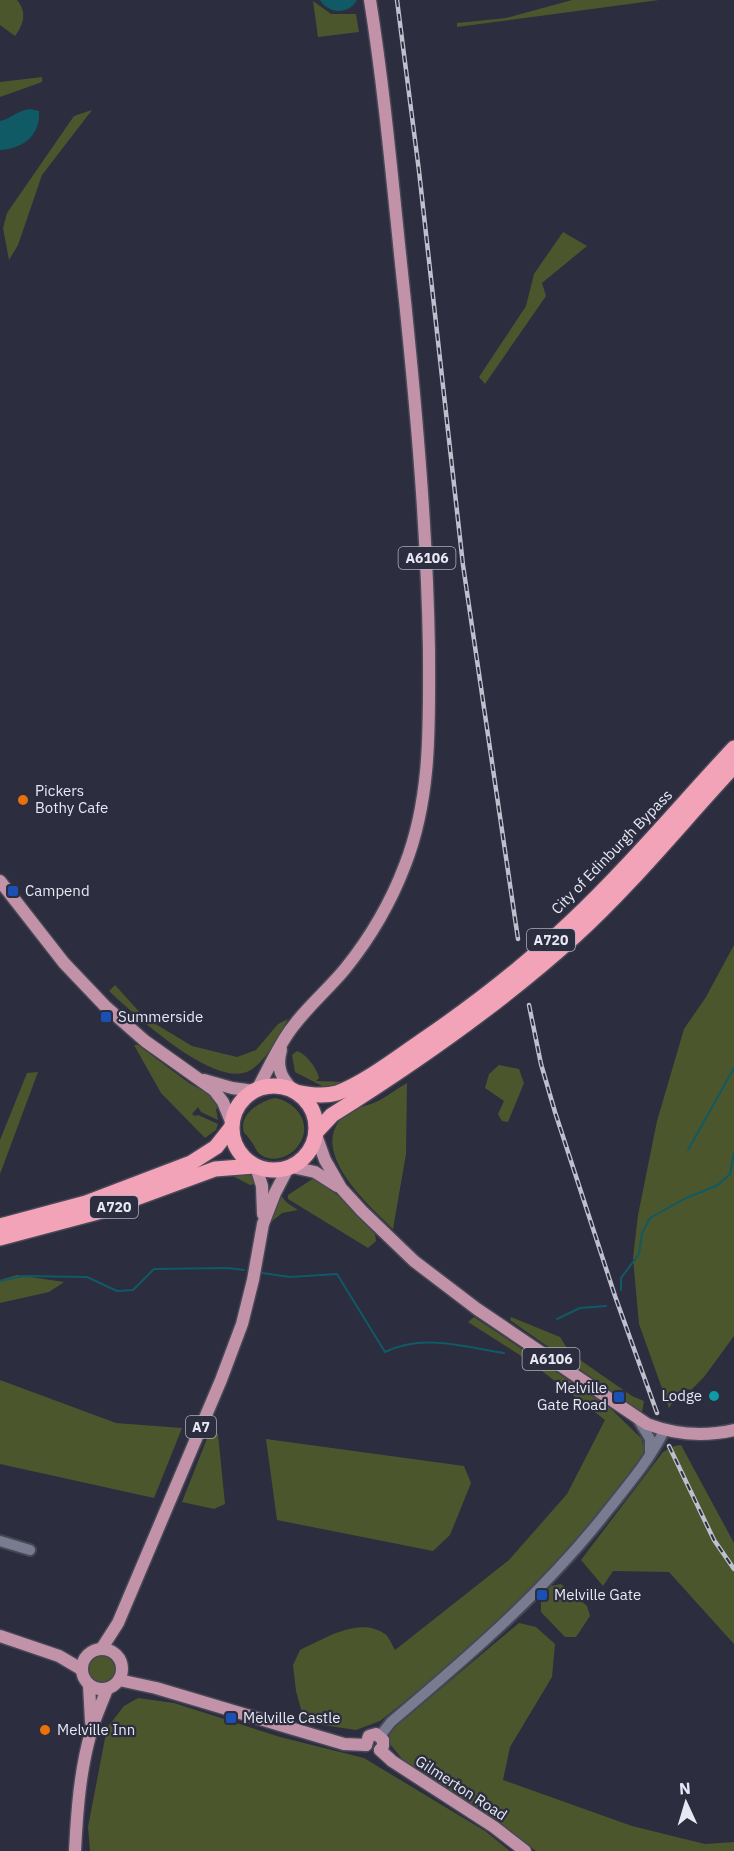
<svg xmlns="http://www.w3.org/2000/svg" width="734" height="1851" font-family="'IBM Plex Sans',sans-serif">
<rect width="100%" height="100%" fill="#2c2d3f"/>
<g fill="#4c562c">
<path d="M0,0H17C27,12 24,24 15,36L0,25Z"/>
<polygon points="572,0 659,0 457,27 457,23 506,18"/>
<polygon points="313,1 331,14 356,14 359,32 318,37"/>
<polygon points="42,77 42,82 0,97 0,82"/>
<polygon points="92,110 42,175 18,245 9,260 3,228 7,213 74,116"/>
<polygon points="563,232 587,246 542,283 546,296 485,384 479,377 526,306 534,274"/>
<polygon points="734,945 734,1336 704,1377 691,1390 682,1388 669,1408 639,1324 633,1258 638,1215 657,1121 684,1029 706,997"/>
<path d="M115,985L144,1017L192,1046L237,1057L256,1050L278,1024L288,1019C279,1035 267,1061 249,1071C214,1089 134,1014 109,991Z"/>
<polygon points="134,1045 138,1045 189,1083 209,1094 219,1106 216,1109 218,1120 201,1112 198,1107 192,1114 195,1116 198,1115 218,1124 216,1130 205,1138 161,1093"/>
<path d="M297,1051C306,1054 317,1068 319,1078L316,1081L345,1082L326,1088L295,1072L292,1055Z"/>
<polygon points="499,1065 519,1069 524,1083 508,1122 502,1121 498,1114 504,1101 485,1088 489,1074"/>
<polygon points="38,1072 0,1174 0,1140 27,1073"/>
<path d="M407,1083L406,1154L393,1229C371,1207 313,1157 339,1121C348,1108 367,1107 380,1100C389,1095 398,1088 407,1083Z"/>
<path d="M275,1098C297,1102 314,1125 298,1146C290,1157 273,1163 261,1155C256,1152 254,1144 250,1140C250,1139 245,1133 244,1133C238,1114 260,1101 275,1098Z"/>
<path d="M231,1170C242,1172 252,1173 259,1183L250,1185L231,1175Z"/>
<polygon points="314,1178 340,1197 375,1234 376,1241 368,1248 288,1199 288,1195"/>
<polygon points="279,1192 286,1202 298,1210 282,1213 271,1222"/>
<polygon points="17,1275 64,1282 49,1292 0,1303 0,1280"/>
<path d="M474,1317L609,1407L642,1439L644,1454L573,1547L489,1634L380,1721L356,1730L310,1723L303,1716L296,1691L293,1665L300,1650C325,1639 358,1616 385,1634C389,1637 392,1645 395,1650L509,1560L567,1494L605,1420L529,1361L468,1322Z"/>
<polygon points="511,1317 560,1337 570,1353 632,1396 644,1401 642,1413 510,1320"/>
<polygon points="0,1380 116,1423 182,1428 154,1498 0,1464"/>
<polygon points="210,1431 218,1434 225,1504 214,1509 182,1502"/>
<polygon points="266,1439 464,1466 471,1483 450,1535 433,1551 277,1520"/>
<polygon points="681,1445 734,1543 734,1644 669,1572 613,1571 603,1586 581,1560 663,1452 674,1446"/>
<polygon points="561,1584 587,1606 590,1616 576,1637 565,1637 541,1612 541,1600 551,1586"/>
<polygon points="519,1623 536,1627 555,1644 552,1677 510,1747 503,1780 632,1826 705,1844 734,1842 734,1851 536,1851 477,1808 433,1782 403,1760 390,1744 389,1732"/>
<circle cx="102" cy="1670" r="14"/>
<polygon points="138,1698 174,1703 280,1737 364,1758 485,1831 510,1851 90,1851 88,1827 107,1728 124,1706"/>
</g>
<g fill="#0f5a65">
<path d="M320,0H357C349,15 328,14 320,0Z"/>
<path d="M30,109L39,111C41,135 23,149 0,150V121C12,119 15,111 30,109Z"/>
</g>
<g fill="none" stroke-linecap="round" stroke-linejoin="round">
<g stroke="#0f5a65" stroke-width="2">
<polyline points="688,1150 734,1068"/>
<path d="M262,1273L290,1277L337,1274L385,1352C422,1333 464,1347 504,1353"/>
<polyline points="0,1281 23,1276 87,1277 117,1291 133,1290 154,1269 228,1268 244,1270"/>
<polyline points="621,1290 621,1278 639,1254 642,1233 650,1218 684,1199 718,1185 730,1174 734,1153"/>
<polyline points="557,1319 580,1308 606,1306"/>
</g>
<g stroke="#474856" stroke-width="14">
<g id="minor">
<polyline points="638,1419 650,1439 650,1453"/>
<polyline points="0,1541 30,1550"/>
<path d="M380,1736L391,1722C469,1656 546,1590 609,1509C629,1484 650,1459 664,1431"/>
</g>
</g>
<g stroke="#474856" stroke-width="15">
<g id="major">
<polyline points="0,881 64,963 105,1006 145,1041 214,1090 223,1102 232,1124"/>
<path d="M281,1050C276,1068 281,1078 294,1091"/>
<polyline points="204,1080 232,1088 254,1091"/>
<path d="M258,1088C267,1071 275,1054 285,1038C301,1012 326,992 345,969C370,938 391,902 405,865C432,796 429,722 429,650C427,532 417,418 405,301C394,201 386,100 370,0"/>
<path d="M316,1135L325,1160L341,1188L362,1211L414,1261L477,1309L647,1424C676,1435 703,1437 734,1430"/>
<polyline points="256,1167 262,1186 263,1214"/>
<polyline points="292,1167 315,1172 337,1186"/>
<polyline points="0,1636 59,1656 81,1669"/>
<polyline points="102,1648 118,1623 221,1380 242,1324 253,1280 263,1224 275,1193 288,1168"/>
<circle cx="102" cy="1669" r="20"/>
<polyline points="119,1680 156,1688 344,1744 366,1745"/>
<polyline points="89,1685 91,1722"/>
<polyline points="366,1745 369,1736 376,1734 383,1740 383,1746 380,1750"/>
<polyline points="380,1750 392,1761 494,1827 525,1851"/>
<path d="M75,1851C77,1811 80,1770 91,1732C95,1717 102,1703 107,1689"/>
</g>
</g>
<g stroke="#474856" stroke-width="18">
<g id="highway">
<circle cx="274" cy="1128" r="42"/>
<path d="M296,1092C310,1095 324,1097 337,1093C365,1083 401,1055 426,1038C477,1003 527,964 572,921C629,867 680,806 734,748"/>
<path d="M316,1132L332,1115C418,1061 500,1004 575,936C632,884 681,823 734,766"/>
<polyline points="0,1226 86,1203 191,1163 216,1147 231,1128"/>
<polyline points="0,1238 98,1212 215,1169 254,1166"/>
</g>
</g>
<use href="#minor" stroke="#797b90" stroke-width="10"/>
<use href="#major" stroke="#c293a8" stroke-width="12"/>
<use href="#highway" stroke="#f2a3b8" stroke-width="15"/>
<g stroke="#bfc0cd" stroke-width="4.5">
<g id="rail">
<polyline points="397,0 419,171 463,565 518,939"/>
<polyline points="529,1005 541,1064 555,1112 615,1296 657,1413"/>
<polyline points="669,1446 714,1540 734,1569"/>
</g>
</g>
<use href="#rail" stroke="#2c2d3f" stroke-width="2" stroke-dasharray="7" stroke-linecap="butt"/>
</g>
<g fill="#e8710a" stroke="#2c2d3f" stroke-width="2">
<circle cx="23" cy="800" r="6"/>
<circle cx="45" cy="1730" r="6"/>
</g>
<g fill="#1a4fb4" stroke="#2c2d3f" stroke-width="2">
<rect x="7" y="885" width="12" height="12" rx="3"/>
<rect x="100" y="1011" width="12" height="12" rx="3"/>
<rect x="613" y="1391" width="12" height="12" rx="3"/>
<rect x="536" y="1589" width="12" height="12" rx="3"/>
<rect x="225" y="1712" width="12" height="12" rx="3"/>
</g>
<circle fill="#0f9aa8" stroke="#2c2d3f" stroke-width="2" cx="714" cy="1396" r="6"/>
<g text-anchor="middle" stroke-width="4.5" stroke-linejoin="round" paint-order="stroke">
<g fill="#2c2d3f" stroke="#aeb0bd" stroke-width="1.5">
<rect x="398.5" y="547" width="57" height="22" rx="4.5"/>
<rect x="527" y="929" width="48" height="22" rx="4.5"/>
<rect x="90" y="1196" width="48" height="22" rx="4.5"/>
<rect x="522.5" y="1348" width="57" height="22" rx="4.5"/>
<rect x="186" y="1416" width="30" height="22" rx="4.5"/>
</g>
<g font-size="14" font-weight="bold" fill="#e6e8f3">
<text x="427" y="563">A6106</text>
<text x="551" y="945">A720</text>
<text x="114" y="1212">A720</text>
<text x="551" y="1364">A6106</text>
<text x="201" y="1432">A7</text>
</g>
<g font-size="15" fill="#e6e8f3" stroke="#2c2d3f" text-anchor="start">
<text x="35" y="796">Pickers<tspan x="35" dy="17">Bothy Cafe</tspan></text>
<text x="25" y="896">Campend</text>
<text x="118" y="1022">Summerside</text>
<text x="607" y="1393" text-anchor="end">Melville<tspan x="607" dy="17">Gate Road</tspan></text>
<text x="702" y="1401" text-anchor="end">Lodge</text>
<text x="554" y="1600">Melville Gate</text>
<text x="243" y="1723">Melville Castle</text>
<text x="57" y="1735">Melville Inn</text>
</g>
<g font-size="15" fill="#e6e8f3" stroke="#2c2d3f">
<text transform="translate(612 852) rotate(-46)" y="5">City of Edinburgh Bypass</text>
<text transform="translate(461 1788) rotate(33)" y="5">Gilmerton Road</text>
</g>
</g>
<g transform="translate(686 1803) rotate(356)" stroke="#2c2d3f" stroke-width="4.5" paint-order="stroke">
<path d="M0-4.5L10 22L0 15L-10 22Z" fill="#e6e8f3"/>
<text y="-9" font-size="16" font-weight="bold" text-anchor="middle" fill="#e6e8f3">N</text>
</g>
</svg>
